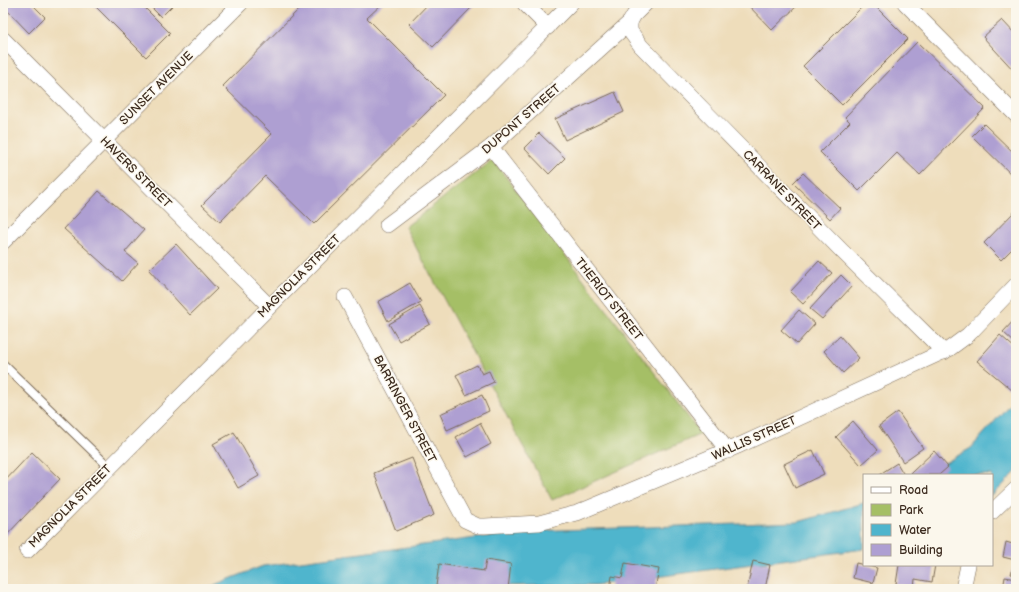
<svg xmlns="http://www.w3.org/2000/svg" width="1019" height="592" font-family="'Balsamiq Sans',sans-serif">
<rect width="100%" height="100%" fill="#fbf7ec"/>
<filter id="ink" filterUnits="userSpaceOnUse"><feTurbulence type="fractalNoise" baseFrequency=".025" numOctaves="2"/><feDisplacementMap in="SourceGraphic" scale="8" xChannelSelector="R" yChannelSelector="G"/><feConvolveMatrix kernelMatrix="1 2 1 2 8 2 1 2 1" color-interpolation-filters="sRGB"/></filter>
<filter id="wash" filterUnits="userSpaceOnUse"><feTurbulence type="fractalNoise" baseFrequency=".012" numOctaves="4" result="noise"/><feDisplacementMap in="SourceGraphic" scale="16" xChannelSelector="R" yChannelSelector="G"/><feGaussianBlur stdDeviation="0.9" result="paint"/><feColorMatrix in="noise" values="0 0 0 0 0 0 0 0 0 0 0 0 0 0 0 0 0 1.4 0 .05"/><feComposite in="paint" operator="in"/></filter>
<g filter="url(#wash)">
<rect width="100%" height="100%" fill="#edb"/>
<polygon fill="#a5bf66" stroke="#707442" points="493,160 701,434 552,500 405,227"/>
<g fill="#4fb5cd" stroke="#457076">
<polygon points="1016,397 1016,472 992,496 992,475 924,475 971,448"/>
<polygon points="864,503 864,549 596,585 401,587 375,589 206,589 219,583 263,566 529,531 798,522"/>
</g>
<g id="blocks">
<g fill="#ae9fd2">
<polygon points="8,3 31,3 45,17 29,33 4,7"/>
<polygon points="92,3 140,3 170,33 146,57"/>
<polygon points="147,3 175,3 161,17"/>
<polygon points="305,3 383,3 367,18 444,95 314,224 265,176 220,222 202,205 272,134 223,86"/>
<polygon points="429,3 476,3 433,47 409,24"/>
<polygon points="746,3 800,3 772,30"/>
<polygon points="866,3 872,3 908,39 842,105 803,66"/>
<polygon points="1002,20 1016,35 1016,73 983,37"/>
<polygon points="917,42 985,108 920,175 897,153 859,191 820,152 850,122 845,117"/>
<polygon points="615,92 624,112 565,140 555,119"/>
<polygon points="984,124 1016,155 1016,179 972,136"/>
<polygon points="539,133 565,158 549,174 524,148"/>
<polygon points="803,173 840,208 830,219 793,183"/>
<polygon points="99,191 144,230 125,252 138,263 122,281 64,229"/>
<polygon points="1016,210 1016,245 1001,260 984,243"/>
<polygon points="176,244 217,289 190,315 149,270"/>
<polygon points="819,261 832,273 803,304 790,292"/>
<polygon points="841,275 852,286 822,319 810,309"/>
<polygon points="410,283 421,302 388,321 378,302"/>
<polygon points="420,306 430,324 399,341 389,324"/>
<polygon points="799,310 815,324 797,344 781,330"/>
<polygon points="1016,318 1016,344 1003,332"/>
<polygon points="1000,335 1016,349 1016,387 1013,391 977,361"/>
<polygon points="840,336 859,358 843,373 824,351"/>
<polygon points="477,365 482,374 489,371 494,382 466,395 456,375"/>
<polygon points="482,395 489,411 447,430 440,414"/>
<polygon points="898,412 923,448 903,462 879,426"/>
<polygon points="853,421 878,450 861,465 836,437"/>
<polygon points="480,423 491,444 467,457 456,437"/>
<polygon points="234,432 259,476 238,488 213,444"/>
<polygon points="813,450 824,474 795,488 784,464"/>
<polygon points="934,451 948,467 939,475 913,475 911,473"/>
<polygon points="32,452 60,479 3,539 3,483"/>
<polygon points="412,458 434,515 396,531 374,473"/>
<polygon points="897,463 904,475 881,475 880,474"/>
<polygon points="1006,542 1016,545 1016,575 1011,574 1015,560 1003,557"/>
<polygon points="486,560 511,564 508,589 456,589 436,586 439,564 484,571"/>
<polygon points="753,561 770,565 765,589 747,589"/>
<polygon points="625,563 659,569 655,589 610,589 612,576 622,578"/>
<polygon points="856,563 877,568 873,583 853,578"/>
<polygon points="899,565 935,565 932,582 915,579 914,588 896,584"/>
<polygon points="1005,577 1016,579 1016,589 1003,589"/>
<polygon points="528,586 541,588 541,589 528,589"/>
</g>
</g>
</g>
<g filter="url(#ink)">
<use href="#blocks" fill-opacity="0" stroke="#7a6955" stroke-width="1"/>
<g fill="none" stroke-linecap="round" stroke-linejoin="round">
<g stroke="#7a6955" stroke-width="10">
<polyline id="lane" points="3,364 109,467"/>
</g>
<g stroke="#7a6955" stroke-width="16">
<g id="street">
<polyline points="524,3 548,27"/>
<polyline points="905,3 1016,115"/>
<polyline points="630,22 630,31 641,46 841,250 944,352"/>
<polyline points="3,39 269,306"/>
<polyline points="491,147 728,451"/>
<polyline points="387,225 491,147 630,22 634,15 646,3"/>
<polyline points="3,242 241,3"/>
<polyline points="345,297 465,520 478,526 485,526 539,523 577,513 740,445 949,349 968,335 1016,285"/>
<polyline points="992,512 1016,489"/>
<polyline points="27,551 571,3"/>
<polyline points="963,589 968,565"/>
</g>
</g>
<use href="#lane" stroke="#fff" stroke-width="8"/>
<use href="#street" stroke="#fff" stroke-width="15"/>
</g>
</g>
<g text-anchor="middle" stroke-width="3" stroke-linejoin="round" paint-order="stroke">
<g font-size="12" fill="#3b2a1e" stroke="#fbf7ec">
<text transform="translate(156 88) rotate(-45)" y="4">SUNSET AVENUE</text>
<text transform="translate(521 119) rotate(-41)" y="4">DUPONT STREET</text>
<text transform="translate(136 172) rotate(45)" y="4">HAVERS STREET</text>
<text transform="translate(782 190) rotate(46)" y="4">CARRANE STREET</text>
<text transform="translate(299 276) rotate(-45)" y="4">MAGNOLIA STREET</text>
<text transform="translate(609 299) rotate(52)" y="4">THERIOT STREET</text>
<text transform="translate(405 409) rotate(62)" y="4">BARRINGER STREET</text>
<text transform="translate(754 438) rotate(-24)" y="4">WALLIS STREET</text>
<text transform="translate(70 506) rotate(-45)" y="4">MAGNOLIA STREET</text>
</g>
</g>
<rect width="1019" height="592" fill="none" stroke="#fbf7ec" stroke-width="16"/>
<rect x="863" y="474" width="130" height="92" fill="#fbf7ec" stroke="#aea59a"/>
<rect x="871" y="487" width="20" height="6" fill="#ffffff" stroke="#aea59a"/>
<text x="899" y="494" font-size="12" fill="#3b2a1e">Road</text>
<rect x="871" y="504" width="20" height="12" fill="#a5bf66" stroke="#aea59a"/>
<text x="899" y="514" font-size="12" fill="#3b2a1e">Park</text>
<rect x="871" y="524" width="20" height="12" fill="#4fb5cd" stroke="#aea59a"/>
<text x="899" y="534" font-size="12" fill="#3b2a1e">Water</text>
<rect x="871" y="544" width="20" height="12" fill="#ae9fd2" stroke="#aea59a"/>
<text x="899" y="554" font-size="12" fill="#3b2a1e">Building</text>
</svg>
